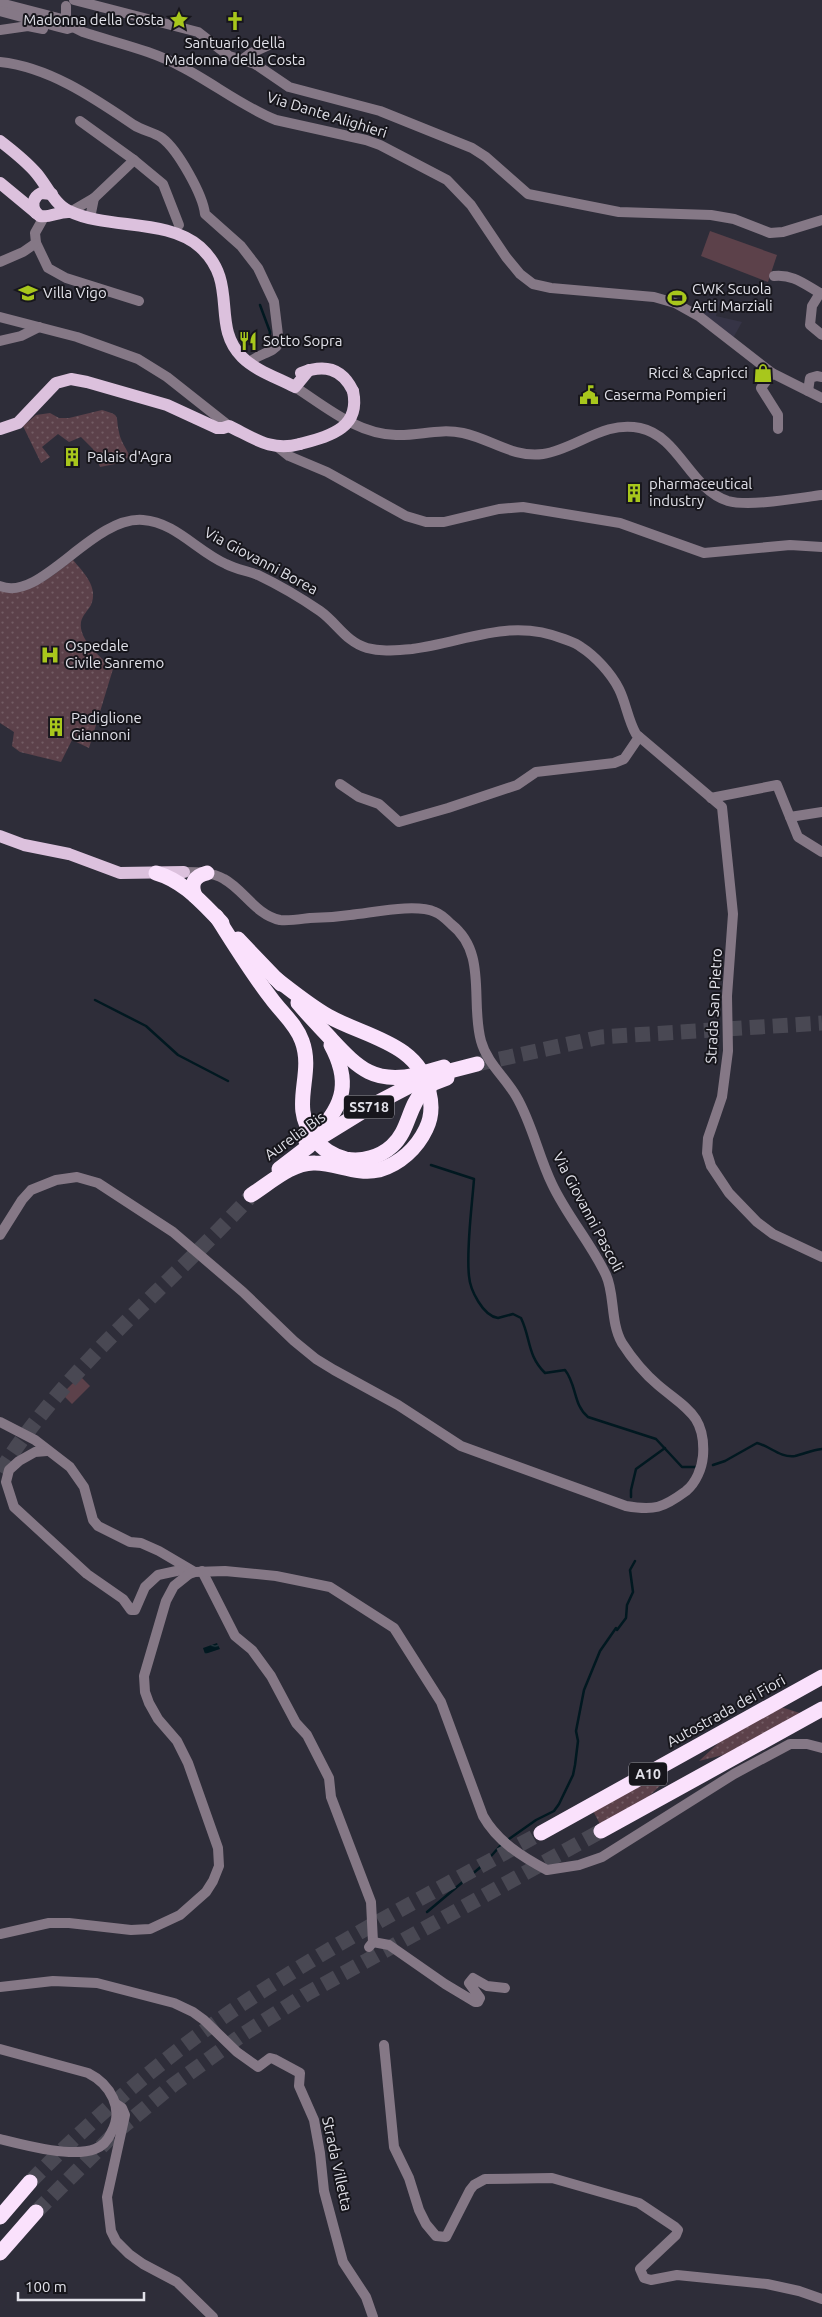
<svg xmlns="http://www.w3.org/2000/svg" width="822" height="2317" font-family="Ubuntu,sans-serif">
<defs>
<pattern id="green-dots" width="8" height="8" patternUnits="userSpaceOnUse" patternTransform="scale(1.25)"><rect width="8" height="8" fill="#5c414a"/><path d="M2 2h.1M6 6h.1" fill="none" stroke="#735c64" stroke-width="1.8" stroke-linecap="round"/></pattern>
<pattern id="water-waves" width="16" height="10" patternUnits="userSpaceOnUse" patternTransform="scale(1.25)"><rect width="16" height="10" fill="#011820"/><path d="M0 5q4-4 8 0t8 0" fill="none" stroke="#263940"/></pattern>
</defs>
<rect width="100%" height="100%" fill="#2e2d39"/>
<polygon fill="#363446" points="709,297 720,301 716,316 742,322 732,340 700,315"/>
<g fill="url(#green-dots)">
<path d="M102,410C122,416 115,415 119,432C120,440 126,448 129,455L125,462L100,467L93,449L81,437L69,442L58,434L42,447L50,457L41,463L23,426L36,415L50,413L59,418H69Z"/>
<path d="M73,560C83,572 99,587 91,605C88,610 82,616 81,622C78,640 102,658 113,669L89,748L72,740L61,762L20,752L12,746L14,732L0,723V590C29,597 51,577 73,560Z"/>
<polygon points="781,1707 803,1714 735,1752 699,1761 726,1736"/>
<polygon points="666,1780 643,1802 601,1826 593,1811 634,1788"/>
</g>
<g fill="#5c414a">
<polygon points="710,231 777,255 768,282 701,256"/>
<polygon points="80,1376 90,1386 72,1404 62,1394"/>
</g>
<polygon fill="url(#water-waves)" points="217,1643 220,1649 205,1654 203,1648"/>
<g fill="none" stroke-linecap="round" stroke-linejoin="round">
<g stroke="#011820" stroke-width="2.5">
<polyline points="260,305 270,332 268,345"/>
<polyline points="95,1000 146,1026 178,1055 228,1081"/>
<path d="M431,1165L474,1179C472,1206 466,1249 469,1276C470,1290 483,1316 498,1318L513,1314L521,1318C531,1339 527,1355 545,1373L565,1370C577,1385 573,1405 588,1417L656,1439L682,1467H697"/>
<path d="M713,1465L725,1461L757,1443C770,1446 780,1458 795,1456C804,1454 812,1450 822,1449"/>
<polyline points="631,1497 631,1490 636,1469 665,1448"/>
<polyline points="509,1839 536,1820 554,1811 559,1804 573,1775 575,1765 578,1741 576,1731 584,1690 600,1651 616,1628 617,1630 626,1618 627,1605 633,1592 630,1570 635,1561"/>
<polyline points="427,1912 483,1865 501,1845"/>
</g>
<g stroke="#494853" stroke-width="15" stroke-dasharray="15 8" stroke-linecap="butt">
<polyline points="477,1064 601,1037 822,1023"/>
<path d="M0,1472C66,1367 166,1289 249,1198"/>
<path d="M30,2182C91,2120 157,2063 229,2013C328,1945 436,1891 541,1833"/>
<polyline points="36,2212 115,2133 173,2085 242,2035 308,1993 601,1831"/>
</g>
<g stroke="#857886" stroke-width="10">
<polyline points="74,0 198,32 229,56 255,64 289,87 380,111 472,148 486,157 528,194 619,212 711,215 734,219 770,233 783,232 822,220"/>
<path d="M0,3L66,20L73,27L83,32C116,43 151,50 182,67C213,83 243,107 276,120L366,140L380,145L447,180L471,205L506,257L520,274L533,284L551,288L654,297L675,303L700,317L772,373L822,398"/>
<polyline points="0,11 59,27 67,29 73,27"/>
<polyline points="66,20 66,6"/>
<polyline points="0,30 28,26 43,29"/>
<polyline points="243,59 251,53 278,41"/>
<path d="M0,62C49,67 94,98 134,125C143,131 154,132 162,138C178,150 203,195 205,214L241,246L258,268L274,302L279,343C273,354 258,353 249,363"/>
<polyline points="80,121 134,160"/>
<polyline points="94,198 134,160 163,184 179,225"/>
<polyline points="70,212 94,198 90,218"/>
<polyline points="44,217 35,233 36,243 48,268 66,278 139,301"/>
<polyline points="0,262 23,252 36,243"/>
<path d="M774,276C793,274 804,284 820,293"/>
<polyline points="822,294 820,293 812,306 810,325 822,335"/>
<polyline points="0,317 77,337 138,359 167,377 229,426"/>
<polyline points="0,341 21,336 39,327"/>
<polyline points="772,373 761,388 778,415 778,429"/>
<path d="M295,387C326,407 357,434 396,435C419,436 439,428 463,433C491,439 513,458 543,454C576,449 604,420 640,428C679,436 690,489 728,501C750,507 798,498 822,495"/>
<polyline points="808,391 810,378 817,376 822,377"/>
<polyline points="279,448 289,456 327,472 406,516 426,522 444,522 499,509 523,507 620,523 704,553 790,545 822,547"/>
<path d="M0,586C41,603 92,516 143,520C175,522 198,552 226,564C236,569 247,571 258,575C279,585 301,598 320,611C337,623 346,642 367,648C382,652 397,650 412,649C466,642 510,617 564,639C569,641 576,643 581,647C595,656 611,673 619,689C626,703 628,720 636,734L722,807L733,914L727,996L728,1051L722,1097L708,1138L707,1153L711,1166L729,1193L757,1222L773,1234L822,1257"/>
<polyline points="340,784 359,797 379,804 399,822 448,808 517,785 536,772 614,763 624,759 639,737"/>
<polyline points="711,798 777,785 798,837 822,852"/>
<polyline points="790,817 822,812"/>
<path d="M0,1235L22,1200L31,1190L56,1180L77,1177L98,1183L173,1232L243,1292L294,1341L316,1359L334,1370L398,1405L461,1446L626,1506C654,1511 663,1508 686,1491C696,1483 702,1468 703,1456C706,1415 685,1408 658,1385C645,1374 631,1357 622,1343C610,1322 615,1294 606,1275C591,1243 567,1216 552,1184C538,1155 532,1123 516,1096C505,1077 487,1063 481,1041C470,1001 488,953 451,924C447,920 441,914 435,912C415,903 372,913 350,915C337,917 324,918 310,918C301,919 289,921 280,920C256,915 244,890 224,879C212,872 197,872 184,872"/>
<polyline points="0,1422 35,1440 70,1467 84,1487 93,1520 98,1526 130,1542 141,1543 159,1551 193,1571"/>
<polyline points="47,1451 35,1452 19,1461 9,1470 6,1482 14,1507 87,1574 123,1599 131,1610 135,1610 145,1587 158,1575 181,1570 189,1574"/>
<polyline points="202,1571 235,1636 252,1650 271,1676 296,1723 307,1735 329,1778 331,1797 371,1902 373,1942 369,1947"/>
<path d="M0,1934L49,1923H69L131,1930L150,1929L180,1915L206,1892L213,1881L219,1866L218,1848L188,1763L177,1741L158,1719L149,1703L145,1692L144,1676L166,1601L174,1586L189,1574L195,1572L225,1571L276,1576L330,1587L394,1628L441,1702L483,1816C497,1841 522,1857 547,1870L579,1865L602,1857L734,1774L790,1744H807L822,1748"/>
<polyline points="373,1942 389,1945 445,1984 475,2002 478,2002 480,1998 469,1983 473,1978 487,1986 505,1988"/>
<polyline points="0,1987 53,1981 97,1983 174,2003 193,2012 204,2020 237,2052 258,2067 270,2058 274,2059 300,2073 299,2086 314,2120 320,2153 324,2191 343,2262 366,2297 373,2317"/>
<polyline points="384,2045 394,2147 409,2178 419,2210 426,2224 436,2236 446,2237 470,2190 474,2185 485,2179 552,2178 639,2203 675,2227 678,2230 676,2235 640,2269 644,2278 651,2280 677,2275 767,2284 799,2291 822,2299"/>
<path d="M0,2049L88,2073C110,2084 125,2109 111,2133C108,2140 103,2146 95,2149C72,2158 24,2145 0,2139"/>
<polyline points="116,2104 122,2108 125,2115 107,2197 111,2231 116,2241 129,2254 143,2264 177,2282 213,2317"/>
</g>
<g stroke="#dcc1dd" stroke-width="12">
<path d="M0,141C13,151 26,161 37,174C47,186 55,205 69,211C108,230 167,218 200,247C240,283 210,325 242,357C256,371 278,378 295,387L309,370"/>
<path d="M0,183L40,216C50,218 59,211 70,212"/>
<path d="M36,213C31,205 33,197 41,193L52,194"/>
<path d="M301,373C324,364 342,368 353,391"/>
<path d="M0,429L18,423L56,383L71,379L87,382L167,405L217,428H223L229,426C254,438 271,452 300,444"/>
<polyline points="0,836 24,845 69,854 120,873 184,872"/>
</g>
<g stroke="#fae1fc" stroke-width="15">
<path d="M156,873C184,881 202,903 222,923"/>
<path d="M195,896C190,884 194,876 207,873"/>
<path d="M216,916C234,944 251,972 271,998C281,1012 296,1024 302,1041C315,1076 288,1106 315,1139C323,1150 333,1156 346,1159C362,1162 380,1157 392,1146C409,1131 408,1107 423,1091"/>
<polyline points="238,939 281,984"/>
<path d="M298,1003C309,1016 321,1028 332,1040C359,1069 375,1084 416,1075"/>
<polyline points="446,1072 477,1064"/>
<path d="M318,1132C345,1104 350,1080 331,1045"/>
<polyline points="321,1137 373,1105 419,1081"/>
<polyline points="279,1169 309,1146"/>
<path d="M251,1195C270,1183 292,1162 315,1163C337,1163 356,1175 379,1170C400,1164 417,1148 426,1129C432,1117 432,1104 429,1092C420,1043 365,1037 328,1016C309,1005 292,991 275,978"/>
<polyline points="601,1831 822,1709"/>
<polyline points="541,1833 822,1677"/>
<polyline points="0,2217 30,2182"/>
<polyline points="0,2253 36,2212"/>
</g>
<path stroke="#dcc1dd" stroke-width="12" d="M300,444C329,436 361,429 353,391"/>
<g stroke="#fae1fc" stroke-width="15">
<polyline points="416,1075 444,1067"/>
<polyline points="423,1091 434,1083 447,1078"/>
<polyline points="306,1141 318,1132"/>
</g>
</g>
<defs>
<g id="sight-bare" transform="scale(1.5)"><path d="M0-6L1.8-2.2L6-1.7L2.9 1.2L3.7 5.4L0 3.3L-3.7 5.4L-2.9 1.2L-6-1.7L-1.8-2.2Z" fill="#a8c71c" stroke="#17161c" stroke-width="2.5" paint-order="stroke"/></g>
<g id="church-bare" transform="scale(1.5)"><path d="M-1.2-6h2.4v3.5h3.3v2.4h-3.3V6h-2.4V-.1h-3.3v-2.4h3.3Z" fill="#a8c71c" stroke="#17161c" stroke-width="2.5" paint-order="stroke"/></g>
<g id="school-bare" transform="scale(1.5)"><path d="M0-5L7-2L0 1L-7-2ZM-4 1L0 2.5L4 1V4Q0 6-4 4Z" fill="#a8c71c" stroke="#17161c" stroke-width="2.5" paint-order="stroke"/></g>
<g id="stadium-bare" transform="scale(1.5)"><path d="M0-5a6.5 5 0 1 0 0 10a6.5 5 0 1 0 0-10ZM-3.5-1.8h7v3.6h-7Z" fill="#a8c71c" stroke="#17161c" stroke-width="2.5" paint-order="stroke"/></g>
<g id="restaurant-bare" transform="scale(1.5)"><path d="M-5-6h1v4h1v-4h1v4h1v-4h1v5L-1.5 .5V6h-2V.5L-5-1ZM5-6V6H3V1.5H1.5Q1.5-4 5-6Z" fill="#a8c71c" stroke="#17161c" stroke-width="2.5" paint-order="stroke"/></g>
<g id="shop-bare" transform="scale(1.5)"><path d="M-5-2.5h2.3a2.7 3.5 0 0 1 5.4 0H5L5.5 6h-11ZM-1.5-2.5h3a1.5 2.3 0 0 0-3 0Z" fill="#a8c71c" stroke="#17161c" stroke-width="2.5" paint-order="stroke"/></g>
<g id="civic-bare" transform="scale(1.5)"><path d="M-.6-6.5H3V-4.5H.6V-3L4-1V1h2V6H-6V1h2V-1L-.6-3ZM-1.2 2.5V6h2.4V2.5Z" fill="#a8c71c" stroke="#17161c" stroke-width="2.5" paint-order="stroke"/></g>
<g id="building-bare" transform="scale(1.5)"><path d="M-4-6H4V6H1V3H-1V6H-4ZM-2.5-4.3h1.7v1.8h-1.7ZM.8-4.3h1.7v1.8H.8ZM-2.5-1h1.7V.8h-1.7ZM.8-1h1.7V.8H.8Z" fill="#a8c71c" stroke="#17161c" stroke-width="2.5" paint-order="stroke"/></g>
<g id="hospital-bare" transform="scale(1.5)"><path d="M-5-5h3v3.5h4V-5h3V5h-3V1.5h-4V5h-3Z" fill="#a8c71c" stroke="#17161c" stroke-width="2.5" paint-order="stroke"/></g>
</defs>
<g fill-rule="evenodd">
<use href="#sight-bare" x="179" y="20"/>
<use href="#church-bare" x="235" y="21"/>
<use href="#school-bare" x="28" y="293"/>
<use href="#stadium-bare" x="677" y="298"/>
<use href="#restaurant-bare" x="248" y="341"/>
<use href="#shop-bare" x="763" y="373"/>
<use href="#civic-bare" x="589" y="395"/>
<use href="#building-bare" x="72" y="457"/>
<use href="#building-bare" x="634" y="493"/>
<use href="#hospital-bare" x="50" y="655"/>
<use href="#building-bare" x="56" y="727"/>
</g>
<g text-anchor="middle" stroke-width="4" stroke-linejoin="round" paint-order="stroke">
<g fill="#17161c" stroke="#a4a4ac" stroke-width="1">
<rect x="344" y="1095.5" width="50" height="23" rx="4"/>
<rect x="629" y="1762.5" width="38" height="23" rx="4"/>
</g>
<g font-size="14" font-weight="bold" fill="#e1e1e9">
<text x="369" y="1112">SS718</text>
<text x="648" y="1779">A10</text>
</g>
<g font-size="15" fill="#e1e1e9" stroke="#17161c" text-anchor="start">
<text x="164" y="25" text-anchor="end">Madonna della Costa</text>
<text x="235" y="48" text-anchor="middle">Santuario della<tspan x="235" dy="17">Madonna della Costa</tspan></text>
<text x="692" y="294">CWK Scuola<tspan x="692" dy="17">Arti Marziali</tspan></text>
<text x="43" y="298">Villa Vigo</text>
<text x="263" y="346">Sotto Sopra</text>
<text x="748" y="378" text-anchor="end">Ricci &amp; Capricci</text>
<text x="604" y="400">Caserma Pompieri</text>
<text x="87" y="462">Palais d'Agra</text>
<text x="649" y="489">pharmaceutical<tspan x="649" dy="17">industry</tspan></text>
<text x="65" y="651">Ospedale<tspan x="65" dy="17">Civile Sanremo</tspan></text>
<text x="71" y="723">Padiglione<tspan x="71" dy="17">Giannoni</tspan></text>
</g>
<g font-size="15" fill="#e1e1e9" stroke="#17161c">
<text transform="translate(327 115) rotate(17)" y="5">Via Dante Alighieri</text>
<text transform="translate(261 561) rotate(28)" y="5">Via Giovanni Borea</text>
<text transform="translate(714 1006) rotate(-87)" y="5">Strada San Pietro</text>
<text transform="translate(295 1136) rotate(-36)" y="5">Aurelia Bis</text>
<text transform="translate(588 1212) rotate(62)" y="5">Via Giovanni Pascoli</text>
<text transform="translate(726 1711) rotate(-29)" y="5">Autostrada dei Fiori</text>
<text transform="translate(337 2164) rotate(78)" y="5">Strada Villetta</text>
</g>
</g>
<path d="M18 2292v8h126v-8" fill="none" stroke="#e1e1e9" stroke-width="2.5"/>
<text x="25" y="2292" font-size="15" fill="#e1e1e9" stroke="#17161c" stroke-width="4" paint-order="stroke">100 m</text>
</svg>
